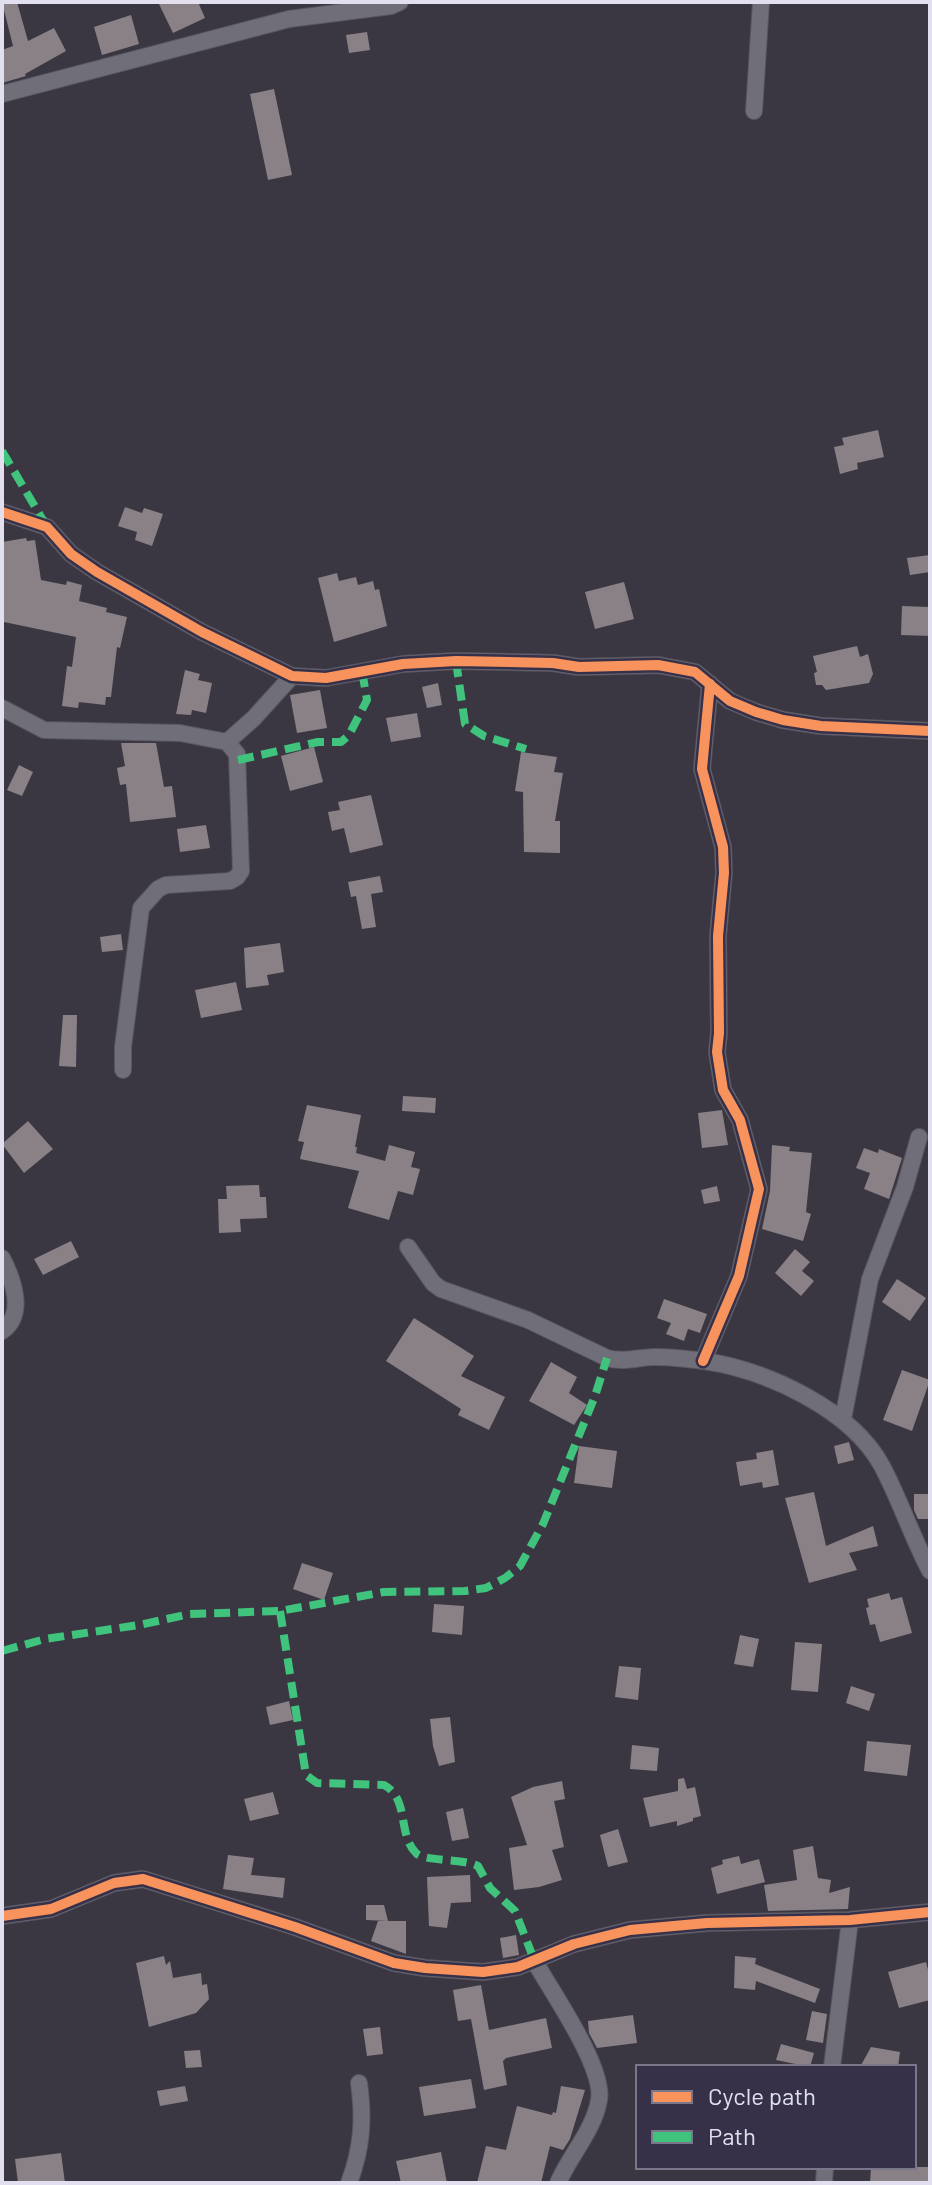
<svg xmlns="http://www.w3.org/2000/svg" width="932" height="2185" font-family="Barlow,sans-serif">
<rect width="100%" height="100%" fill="#3a3743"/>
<g fill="#898186">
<polygon points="2,2 17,2 28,41 54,28 66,51 25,74 26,76 2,83 2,50 13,46"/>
<polygon points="158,2 198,2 205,18 173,33"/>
<polygon points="131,15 139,44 102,55 94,27"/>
<polygon points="367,32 370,50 349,53 346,35"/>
<polygon points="274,89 292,175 268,180 250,94"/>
<polygon points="878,430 884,457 857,463 858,469 840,474 834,447 844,445 842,438"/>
<polygon points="125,507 142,513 144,508 163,514 152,546 135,540 137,532 118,526"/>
<polygon points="26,538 27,541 35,540 41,580 66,585 67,581 82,585 79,601 107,608 106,612 127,617 120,648 117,647 111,697 106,697 105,705 79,702 78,708 62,706 67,666 72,667 76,637 4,622 2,542"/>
<polygon points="930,555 930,572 910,575 907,558"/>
<polygon points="337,573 339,581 356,577 358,585 373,581 375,590 379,589 387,626 334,642 318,578"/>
<polygon points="624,582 634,619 595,629 585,592"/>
<polygon points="902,606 930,607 930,636 901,635"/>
<polygon points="857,646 860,657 868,654 873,674 869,683 826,690 822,685 816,685 814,673 817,672 813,656"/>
<polygon points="185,670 200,674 198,680 212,683 206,713 192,710 191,715 176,714"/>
<polygon points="438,683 442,705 427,708 422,687"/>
<polygon points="320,690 327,728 297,733 290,695"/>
<polygon points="417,713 421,737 391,742 386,718"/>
<polygon points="121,743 156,743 164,787 172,786 176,817 130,822 126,784 120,785 117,768 125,766"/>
<polygon points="314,747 323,782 290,791 281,756"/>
<polygon points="521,752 557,757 554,772 563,773 555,821 560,821 560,853 524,852 523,792 515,791"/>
<polygon points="19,765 33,772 22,796 7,790"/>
<polygon points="371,795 383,845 350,853 344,828 332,831 328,812 340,810 338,802"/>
<polygon points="206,825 210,848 180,852 177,829"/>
<polygon points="380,876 383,892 371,894 376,927 362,929 356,896 351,897 348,882"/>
<polygon points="121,934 123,950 102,952 100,937"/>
<polygon points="280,943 284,972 267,975 269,985 246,988 244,948"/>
<polygon points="236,982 242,1010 201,1018 195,990"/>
<polygon points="63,1015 77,1015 76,1067 59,1066"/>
<polygon points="403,1096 436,1098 435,1113 402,1111"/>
<polygon points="307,1105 361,1115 355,1147 357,1147 356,1153 385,1161 389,1145 415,1152 411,1167 420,1169 413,1195 398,1191 389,1220 348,1208 359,1171 300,1159 304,1142 298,1141"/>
<polygon points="722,1110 728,1145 702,1148 698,1113"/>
<polygon points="28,1121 53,1149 24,1173 2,1144"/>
<polygon points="772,1145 790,1147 789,1151 812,1153 806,1212 811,1214 803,1241 762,1229 770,1191"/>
<polygon points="864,1148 878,1153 879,1149 902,1158 889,1199 864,1189 870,1173 856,1168"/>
<polygon points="259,1185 260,1197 266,1197 267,1218 240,1219 241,1232 219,1233 218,1199 227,1199 226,1186"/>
<polygon points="717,1186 720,1201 704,1204 701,1190"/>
<polygon points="71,1241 79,1257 43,1275 34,1259"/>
<polygon points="795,1249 810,1262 802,1271 814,1281 801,1296 775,1273"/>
<polygon points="897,1279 926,1298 910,1321 882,1302"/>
<polygon points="664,1299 707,1314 700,1333 688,1329 684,1341 666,1334 671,1323 657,1318"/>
<polygon points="414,1318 474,1356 461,1376 505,1397 489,1430 458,1415 461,1409 386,1361"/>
<polygon points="551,1362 577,1377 569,1393 587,1405 574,1425 529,1401"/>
<polygon points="902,1370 930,1380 912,1431 883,1420"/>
<polygon points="849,1442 854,1460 838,1464 834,1446"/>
<polygon points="579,1446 617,1451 612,1488 574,1483"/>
<polygon points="773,1450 779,1485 763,1488 762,1482 740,1486 736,1462 757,1459 756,1453"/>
<polygon points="814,1492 826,1546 873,1526 878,1546 849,1553 857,1570 809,1583 785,1498"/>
<polygon points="914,1494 930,1494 930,1519 918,1519 914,1510"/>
<polygon points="302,1563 333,1573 324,1600 293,1589"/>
<polygon points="889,1593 891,1600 902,1597 912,1633 880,1642 875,1624 870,1625 866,1608 869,1607 867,1599"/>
<polygon points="434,1604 464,1606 462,1635 432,1632"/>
<polygon points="740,1635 759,1639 753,1667 734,1664"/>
<polygon points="795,1642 822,1644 818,1692 791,1690"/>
<polygon points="619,1666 641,1668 638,1700 615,1697"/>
<polygon points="851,1686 875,1694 869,1711 846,1703"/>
<polygon points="289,1701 293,1720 270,1725 266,1707"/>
<polygon points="450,1717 455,1762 439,1766 433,1746 430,1719"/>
<polygon points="867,1741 911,1745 907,1776 864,1771"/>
<polygon points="632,1745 659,1748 657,1771 630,1769"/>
<polygon points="684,1778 687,1789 695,1787 701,1816 693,1818 693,1821 677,1826 677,1821 650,1827 643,1798 678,1791 678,1779"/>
<polygon points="562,1781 565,1799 554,1801 564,1847 552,1850 562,1880 539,1887 514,1890 509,1848 527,1845 511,1797 533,1787"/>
<polygon points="273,1792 279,1814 250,1821 244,1799"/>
<polygon points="463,1808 469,1838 452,1841 446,1812"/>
<polygon points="618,1829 628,1862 608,1867 600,1835"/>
<polygon points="813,1846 818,1878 831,1880 829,1893 850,1887 848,1909 768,1911 764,1885 797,1880 793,1850"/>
<polygon points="228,1855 254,1858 251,1875 285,1878 283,1898 223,1889"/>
<polygon points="739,1856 741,1864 759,1859 765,1882 717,1894 711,1868 723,1864 722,1860"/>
<polygon points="470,1875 471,1902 451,1903 447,1928 429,1926 427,1877"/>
<polygon points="366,1905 384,1905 388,1921 366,1920"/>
<polygon points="378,1921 406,1921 406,1954 371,1941"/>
<polygon points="516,1935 519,1955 503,1958 500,1938"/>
<polygon points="164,1956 166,1965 170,1961 173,1978 201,1973 202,1985 207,1984 209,1999 196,2013 149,2027 136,1963"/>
<polygon points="735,1956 756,1958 755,1964 820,1989 815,2003 756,1981 755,1990 734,1988"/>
<polygon points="926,1962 930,1977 930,2000 899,2008 888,1972"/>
<polygon points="481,1985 489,2030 546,2018 552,2048 506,2058 503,2061 507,2085 484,2090 471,2019 458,2021 453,1990"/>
<polygon points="812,2011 827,2014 823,2043 806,2040"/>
<polygon points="633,2015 637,2043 597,2048 589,2033 588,2021"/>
<polygon points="380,2027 383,2054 367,2056 363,2029"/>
<polygon points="781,2044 814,2053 810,2067 776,2060"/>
<polygon points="871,2047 900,2052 898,2067 860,2067"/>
<polygon points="200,2050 202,2067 186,2068 184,2051"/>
<polygon points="471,2079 476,2108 424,2116 419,2087"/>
<polygon points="185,2086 188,2101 160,2106 157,2091"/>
<polygon points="561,2086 585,2090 570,2139 563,2150 550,2146 541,2183 477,2183 486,2146 506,2150 517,2106 552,2115 553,2112 556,2113"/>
<polygon points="441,2152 447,2183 401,2183 396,2161"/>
<polygon points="61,2153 65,2183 18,2183 15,2159"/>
<polygon points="871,2167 930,2167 930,2183 870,2183"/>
</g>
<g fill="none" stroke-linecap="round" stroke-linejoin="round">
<g stroke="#585661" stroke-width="18">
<g id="street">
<polyline points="2,94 289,19 391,6 400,2"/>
<polyline points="754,111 761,2"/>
<polyline points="2,512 47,527 71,554 97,572 202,632 292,676 326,678 403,664 456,661 553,663 579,667 658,665 695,672 730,701 756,712 783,720 821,726 930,731"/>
<polyline points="2,708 44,730 180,733 227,742 237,754 241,871 237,877 230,881 166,885 158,889 141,908 123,1047 123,1070"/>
<polyline points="227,742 254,718 292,676"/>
<path d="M408,1247L433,1283L441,1289L528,1320L607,1358C623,1363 639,1357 655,1357C671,1357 688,1359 704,1361C766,1370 851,1409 882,1466C900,1500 912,1537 930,1571"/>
<path d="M2,1258C13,1279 26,1315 2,1331"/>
<polyline points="703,1361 739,1276 759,1189 740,1120 723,1090 717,1052 719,1033 718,936 724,873 723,847 702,769 710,684"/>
<polyline points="843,1419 870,1279 905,1187 919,1137"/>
<polyline points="2,1916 51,1909 114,1883 143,1879 295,1927 394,1963 425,1968 483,1972 518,1967 574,1944 630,1930 707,1923 850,1920 930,1912"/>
<path d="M535,1962C552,1992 605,2068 599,2100C594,2130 570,2155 558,2183"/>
<polyline points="832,2067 850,1920"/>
<path d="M349,2183C362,2148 364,2120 359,2083"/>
<polyline points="824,2183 825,2167"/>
</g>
</g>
<use href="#street" stroke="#706e78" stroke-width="16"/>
<g stroke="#40c37c" stroke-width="8" stroke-dasharray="16 8" stroke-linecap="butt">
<polyline points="2,451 47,527"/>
<polyline points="456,661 465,724 484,736 526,749"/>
<polyline points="238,760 318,742 341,742 349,735 367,700 362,671"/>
<path d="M280,1611L306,1775L317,1783L384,1785C410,1799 397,1834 416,1853C424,1862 463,1858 478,1866L490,1888L515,1911L535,1962"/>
<polyline points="2,1651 45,1639 139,1625 190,1614 280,1611 384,1592 465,1591 486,1588 505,1578 520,1566 543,1524 595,1396 607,1358"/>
</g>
<g stroke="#363149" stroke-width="15">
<g id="cycleway">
<polyline points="2,512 47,527 71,554 97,572 202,632 292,676 326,678 403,664 456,661 553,663 579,667 658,665 695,672 730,701 756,712 783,720 821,726 930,731"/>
<polyline points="703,1361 739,1276 759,1189 740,1120 723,1090 717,1052 719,1033 718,936 724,873 723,847 702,769 710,684"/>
<polyline points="2,1916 51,1909 114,1883 143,1879 295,1927 394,1963 425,1968 483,1972 518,1967 574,1944 630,1930 707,1923 850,1920 930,1912"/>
</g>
</g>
<use href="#cycleway" stroke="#f8935d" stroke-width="10"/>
</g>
<rect width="932" height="2185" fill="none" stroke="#e2e0ef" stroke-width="8"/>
<rect x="636" y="2065" width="280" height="104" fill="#363149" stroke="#7b778b" stroke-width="2"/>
<rect x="652" y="2091" width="40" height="12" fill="#f8935d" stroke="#7b778b" stroke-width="2"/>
<text x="708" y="2105" font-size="24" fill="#e2e0ef">Cycle path</text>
<rect x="652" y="2131" width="40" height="12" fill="#40c37c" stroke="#7b778b" stroke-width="2"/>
<text x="708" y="2145" font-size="24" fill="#e2e0ef">Path</text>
</svg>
